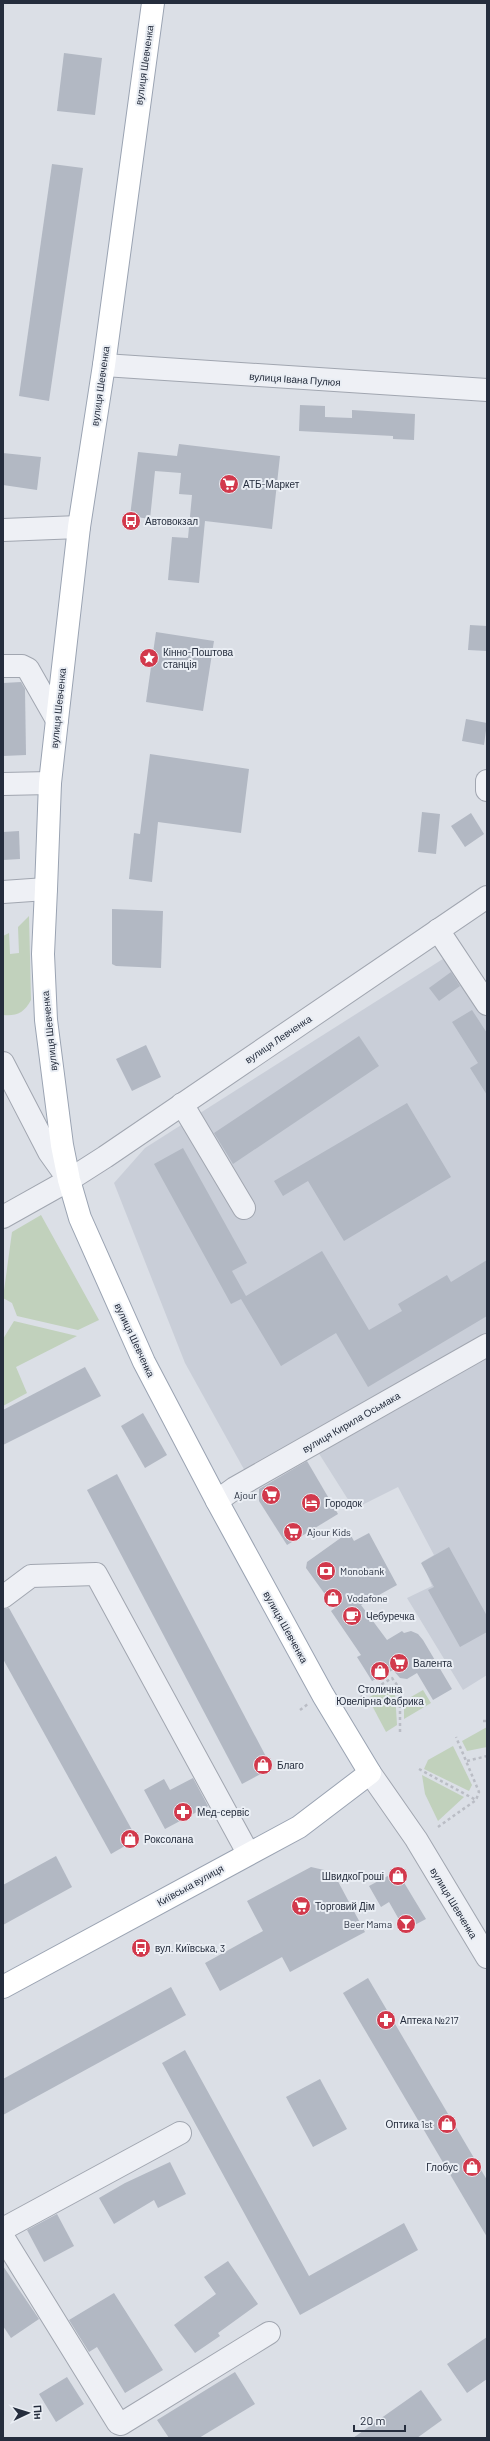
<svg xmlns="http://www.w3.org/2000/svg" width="490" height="2441" font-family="Barlow,sans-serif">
<rect width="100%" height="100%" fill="#dbdfe6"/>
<g fill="#c9ced8">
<polygon points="446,957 487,1017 487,1336 246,1473 185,1363 114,1183 145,1148"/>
<polygon points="487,1356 487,1675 463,1690 407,1598 432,1586 422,1562 434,1555 398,1487 354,1509 318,1452"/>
</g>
<g fill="#c1d1bc">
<path d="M29,916L31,1000C24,1013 17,1016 3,1015V936L9,933L10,954L19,953L18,927Z"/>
<polygon points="41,1215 99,1320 78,1330 17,1316 12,1303 3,1298 12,1232"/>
<polygon points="14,1321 77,1336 16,1367 27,1393 3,1406 3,1339"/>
<polygon points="390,1685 395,1693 397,1725 386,1732 368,1698"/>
<polygon points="423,1690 431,1703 404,1719 404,1701"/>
<polygon points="487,1727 487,1747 467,1751 462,1741"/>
<polygon points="453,1746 472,1785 469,1791 424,1769 428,1760"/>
<polygon points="422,1775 464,1797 438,1821 425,1794"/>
</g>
<g fill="#b2b8c3">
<polygon points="64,53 102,58 95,115 57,111"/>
<polygon points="52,164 83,168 49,401 19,396"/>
<polygon points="300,405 325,406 325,417 352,418 352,410 415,414 414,440 393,439 393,436 299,431"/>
<polygon points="179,444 280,456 272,529 205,521 199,583 168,580 172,537 188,538 192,495 179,494 181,473 155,471 150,519 130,516 138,452 177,456"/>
<polygon points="3,453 41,457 37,490 3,485"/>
<polygon points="470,625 487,626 487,651 468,650"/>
<polygon points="156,632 214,641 203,711 146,702"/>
<polygon points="21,682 25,689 26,755 3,756 3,683"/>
<polygon points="466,719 487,723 484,745 462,741"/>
<polygon points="150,754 249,769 241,833 158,822 152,882 129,879 134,833 140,834"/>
<polygon points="422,812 440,814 436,854 418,852"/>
<polygon points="471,813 484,834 465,847 451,826"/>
<polygon points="19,831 20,859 3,860 3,832"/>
<polygon points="112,909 163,911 161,968 116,966 112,964"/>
<polygon points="451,972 460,986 439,1001 429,988"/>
<polygon points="472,1010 487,1033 487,1095 470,1068 478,1063 452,1022"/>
<polygon points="359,1036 379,1066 233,1164 214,1133"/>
<polygon points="146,1045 161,1077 132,1091 116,1059"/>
<polygon points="407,1103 451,1177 344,1241 308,1181 283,1196 274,1181"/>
<polygon points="183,1148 247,1263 232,1271 246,1296 322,1251 369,1330 402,1311 398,1304 447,1275 451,1282 487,1260 487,1316 368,1387 336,1333 281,1366 241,1299 231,1304 154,1164"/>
<polygon points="85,1367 101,1396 3,1445 3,1410"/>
<polygon points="143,1413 167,1455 145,1468 121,1426"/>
<polygon points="307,1461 338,1514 287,1545 259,1501 259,1489"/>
<polygon points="117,1474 272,1768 242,1784 87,1490"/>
<polygon points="349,1532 354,1541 369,1533 397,1585 361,1605 387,1640 402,1631 404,1633 411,1631 418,1634 423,1640 452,1689 433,1700 417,1673 407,1679 400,1678 393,1670 372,1681 357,1657 361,1655 331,1611 335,1608 306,1568 307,1562"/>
<polygon points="449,1547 487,1616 487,1632 460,1647 428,1590 434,1587 421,1563"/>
<polygon points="9,1608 137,1839 111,1854 3,1659 3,1609"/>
<polygon points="193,1778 208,1806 165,1829 144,1790 164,1779 170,1790"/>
<polygon points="56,1856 72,1887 3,1925 3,1885"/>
<polygon points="311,1867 333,1872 365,1932 290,1972 282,1957 220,1991 205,1963 263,1931 247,1901"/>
<polygon points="397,1871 426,1919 405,1930 389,1902 381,1907 369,1886"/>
<polygon points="368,1978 487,2180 487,2237 343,1993"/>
<polygon points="171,1987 186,2015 3,2115 3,2079"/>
<polygon points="185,2050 309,2276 404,2223 418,2250 300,2315 162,2063"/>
<polygon points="320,2079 347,2129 313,2147 286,2097"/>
<polygon points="170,2162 186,2194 158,2208 154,2200 114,2224 99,2198 125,2183"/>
<polygon points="57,2214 74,2246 44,2262 27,2230"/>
<polygon points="228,2261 258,2304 218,2333 220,2336 195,2353 174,2325 216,2294 204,2277"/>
<polygon points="3,2266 39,2319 11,2338 3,2326"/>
<polygon points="114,2293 163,2370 125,2393 97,2347 89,2352 69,2320"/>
<polygon points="487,2337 487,2379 467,2393 447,2364"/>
<polygon points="235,2372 255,2404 199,2438 169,2438 157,2420"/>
<polygon points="67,2377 84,2404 56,2422 39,2394"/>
<polygon points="421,2390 442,2420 417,2438 353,2438"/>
</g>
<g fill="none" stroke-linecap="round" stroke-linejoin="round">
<g stroke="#a1a6b0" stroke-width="24">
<g id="minor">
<polyline points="104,365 487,390"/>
<polyline points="3,530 79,527"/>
<polyline points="3,666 22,666 28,669 57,720"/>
<polyline points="487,781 487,790"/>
<polyline points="3,784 50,783"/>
<polyline points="3,892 46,889"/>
<polyline points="438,930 487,1004"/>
<polyline points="3,1063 49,1152 69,1180"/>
<polyline points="182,1104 244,1208"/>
<polyline points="3,1217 69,1180 105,1157 487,897"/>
<polyline points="217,1501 235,1488 487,1345"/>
<polyline points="3,1597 31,1576 96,1574 248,1853"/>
<polyline points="370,1773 416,1839 487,1957"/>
<polyline points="3,2229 180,2133"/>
<polyline points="3,2237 118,2423 121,2424 269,2333"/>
</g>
</g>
<g stroke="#9aa3b2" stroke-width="24">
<polyline id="major" points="3,1987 299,1827 370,1773 323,1695 217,1501 144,1362 80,1218 69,1180 62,1145 46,1020 43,954 46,889 50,783 57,720 79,527 104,365 153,3"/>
</g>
<g stroke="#babdc5" stroke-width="2.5" stroke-dasharray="3 3" stroke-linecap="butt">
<polyline points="361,1697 392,1678 400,1689 400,1733"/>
<polyline points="300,1710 308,1704"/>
<polyline points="483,1721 487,1721"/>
<polyline points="467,1761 487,1756"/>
<polyline points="419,1769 476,1800"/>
<polyline points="438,1827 476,1800 479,1792 456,1737"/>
</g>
<use href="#minor" stroke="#eef0f5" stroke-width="22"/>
<use href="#major" stroke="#fff" stroke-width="22"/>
</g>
<defs>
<g id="supermarket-disc" transform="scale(1)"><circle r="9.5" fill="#d2394c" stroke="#eaeef4"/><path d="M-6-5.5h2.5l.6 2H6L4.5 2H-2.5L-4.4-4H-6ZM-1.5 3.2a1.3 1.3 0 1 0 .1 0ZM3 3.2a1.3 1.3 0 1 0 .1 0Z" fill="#fff"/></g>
<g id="bus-disc" transform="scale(1)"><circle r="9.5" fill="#d2394c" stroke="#eaeef4"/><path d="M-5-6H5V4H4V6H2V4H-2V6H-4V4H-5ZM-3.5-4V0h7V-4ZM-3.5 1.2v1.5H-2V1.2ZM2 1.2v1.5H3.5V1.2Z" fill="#fff"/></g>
<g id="sight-disc" transform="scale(1)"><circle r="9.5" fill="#d2394c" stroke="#eaeef4"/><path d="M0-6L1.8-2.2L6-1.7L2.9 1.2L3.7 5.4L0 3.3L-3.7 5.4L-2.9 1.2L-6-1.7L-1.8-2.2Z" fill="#fff"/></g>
<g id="hotel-disc" transform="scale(1)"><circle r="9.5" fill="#d2394c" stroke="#eaeef4"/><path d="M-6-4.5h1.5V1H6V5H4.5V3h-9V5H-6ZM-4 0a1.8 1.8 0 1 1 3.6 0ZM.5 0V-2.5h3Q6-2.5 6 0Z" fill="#fff"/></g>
<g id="bank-disc" transform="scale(1)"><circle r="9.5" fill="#d2394c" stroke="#eaeef4"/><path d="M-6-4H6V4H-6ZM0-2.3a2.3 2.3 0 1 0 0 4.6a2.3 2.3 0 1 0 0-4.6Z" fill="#fff"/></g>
<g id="shop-disc" transform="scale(1)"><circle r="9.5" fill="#d2394c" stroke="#eaeef4"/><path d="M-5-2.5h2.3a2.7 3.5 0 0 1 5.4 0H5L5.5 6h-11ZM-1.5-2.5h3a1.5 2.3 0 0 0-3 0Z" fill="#fff"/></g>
<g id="cafe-disc" transform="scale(1)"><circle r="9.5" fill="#d2394c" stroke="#eaeef4"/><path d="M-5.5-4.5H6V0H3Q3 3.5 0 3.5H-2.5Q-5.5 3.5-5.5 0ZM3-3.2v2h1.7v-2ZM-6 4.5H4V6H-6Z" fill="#fff"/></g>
<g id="pharmacy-disc" transform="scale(1)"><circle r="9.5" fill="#d2394c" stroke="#eaeef4"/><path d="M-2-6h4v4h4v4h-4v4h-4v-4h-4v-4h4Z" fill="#fff"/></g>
<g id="bar-disc" transform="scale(1)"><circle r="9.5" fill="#d2394c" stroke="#eaeef4"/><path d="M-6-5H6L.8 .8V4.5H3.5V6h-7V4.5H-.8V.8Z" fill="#fff"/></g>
</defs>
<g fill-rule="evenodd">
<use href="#supermarket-disc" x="229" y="484"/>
<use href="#bus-disc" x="131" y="521"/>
<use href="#sight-disc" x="149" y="658"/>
<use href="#supermarket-disc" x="271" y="1495"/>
<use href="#hotel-disc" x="311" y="1503"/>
<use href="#supermarket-disc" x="293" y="1532"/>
<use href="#bank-disc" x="326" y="1571"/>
<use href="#shop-disc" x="333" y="1598"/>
<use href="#cafe-disc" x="352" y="1616"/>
<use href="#supermarket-disc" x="399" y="1663"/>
<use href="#shop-disc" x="380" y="1671"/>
<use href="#shop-disc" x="263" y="1765"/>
<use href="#pharmacy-disc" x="183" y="1812"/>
<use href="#shop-disc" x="130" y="1839"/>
<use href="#shop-disc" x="398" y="1876"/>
<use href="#supermarket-disc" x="301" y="1906"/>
<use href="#bar-disc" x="406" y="1924"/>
<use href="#bus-disc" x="141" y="1948"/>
<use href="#pharmacy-disc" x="386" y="2020"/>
<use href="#shop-disc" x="447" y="2124"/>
<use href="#shop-disc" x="472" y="2167"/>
</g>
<g text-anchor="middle" stroke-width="4" stroke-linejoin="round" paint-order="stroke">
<g font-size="10" fill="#252d3d" stroke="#eaeef4">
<text transform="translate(144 65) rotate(-82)" y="4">вулиця Шевченка</text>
<text transform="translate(295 379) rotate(4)" y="4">вулиця Івана Пулюя</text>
<text transform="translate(100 386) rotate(-82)" y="4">вулиця Шевченка</text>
<text transform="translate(58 708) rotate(-84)" y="4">вулиця Шевченка</text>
<text transform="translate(49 1031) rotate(-96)" y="4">вулиця Шевченка</text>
<text transform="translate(278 1039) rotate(-34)" y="4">вулиця Левченка</text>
<text transform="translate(135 1340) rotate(65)" y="4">вулиця Шевченка</text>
<text transform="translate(351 1422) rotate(-30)" y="4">вулиця Кирила Осьмака</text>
<text transform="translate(286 1627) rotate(61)" y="4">вулиця Шевченка</text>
<text transform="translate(190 1885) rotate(-29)" y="4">Київська вулиця</text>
<text transform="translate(454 1903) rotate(59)" y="4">вулиця Шевченка</text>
</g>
<g font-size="10" fill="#252d3d" stroke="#eaeef4" text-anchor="start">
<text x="243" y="488">АТБ-Маркет</text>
<text x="145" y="525">Автовокзал</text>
<text x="163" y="656">Кінно-Поштова<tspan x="163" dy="12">станція</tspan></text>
<text x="257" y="1499" text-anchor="end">Ajour</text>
<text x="325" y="1507">Городок</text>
<text x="307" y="1536">Ajour Kids</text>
<text x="340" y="1575">Monobank</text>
<text x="347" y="1602">Vodafone</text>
<text x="366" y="1620">Чебуречка</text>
<text x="413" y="1667">Валента</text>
<text x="380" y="1693" text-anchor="middle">Столична<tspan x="380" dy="12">Ювелірна Фабрика</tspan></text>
<text x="277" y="1769">Благо</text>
<text x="197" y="1816">Мед-сервіс</text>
<text x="144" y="1843">Роксолана</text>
<text x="384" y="1880" text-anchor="end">ШвидкоГроші</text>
<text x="315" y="1910">Торговий Дім</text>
<text x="392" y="1928" text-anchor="end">Beer Mama</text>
<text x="155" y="1952">вул. Київська, 3</text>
<text x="400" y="2024">Аптека №217</text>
<text x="433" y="2128" text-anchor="end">Оптика 1st</text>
<text x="458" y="2171" text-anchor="end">Глобус</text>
</g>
</g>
<rect width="490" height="2441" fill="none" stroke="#252d3d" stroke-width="8"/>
<g transform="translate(28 2413) rotate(86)" stroke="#eaeef4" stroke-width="3" paint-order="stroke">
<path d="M0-3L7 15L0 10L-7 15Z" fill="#252d3d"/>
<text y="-6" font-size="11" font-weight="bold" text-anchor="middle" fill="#252d3d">Пн</text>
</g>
<path d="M354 2425v6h51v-6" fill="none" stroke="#252d3d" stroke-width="2"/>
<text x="360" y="2425" font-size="12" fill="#252d3d" stroke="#eaeef4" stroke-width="3" paint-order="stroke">20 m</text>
</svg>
